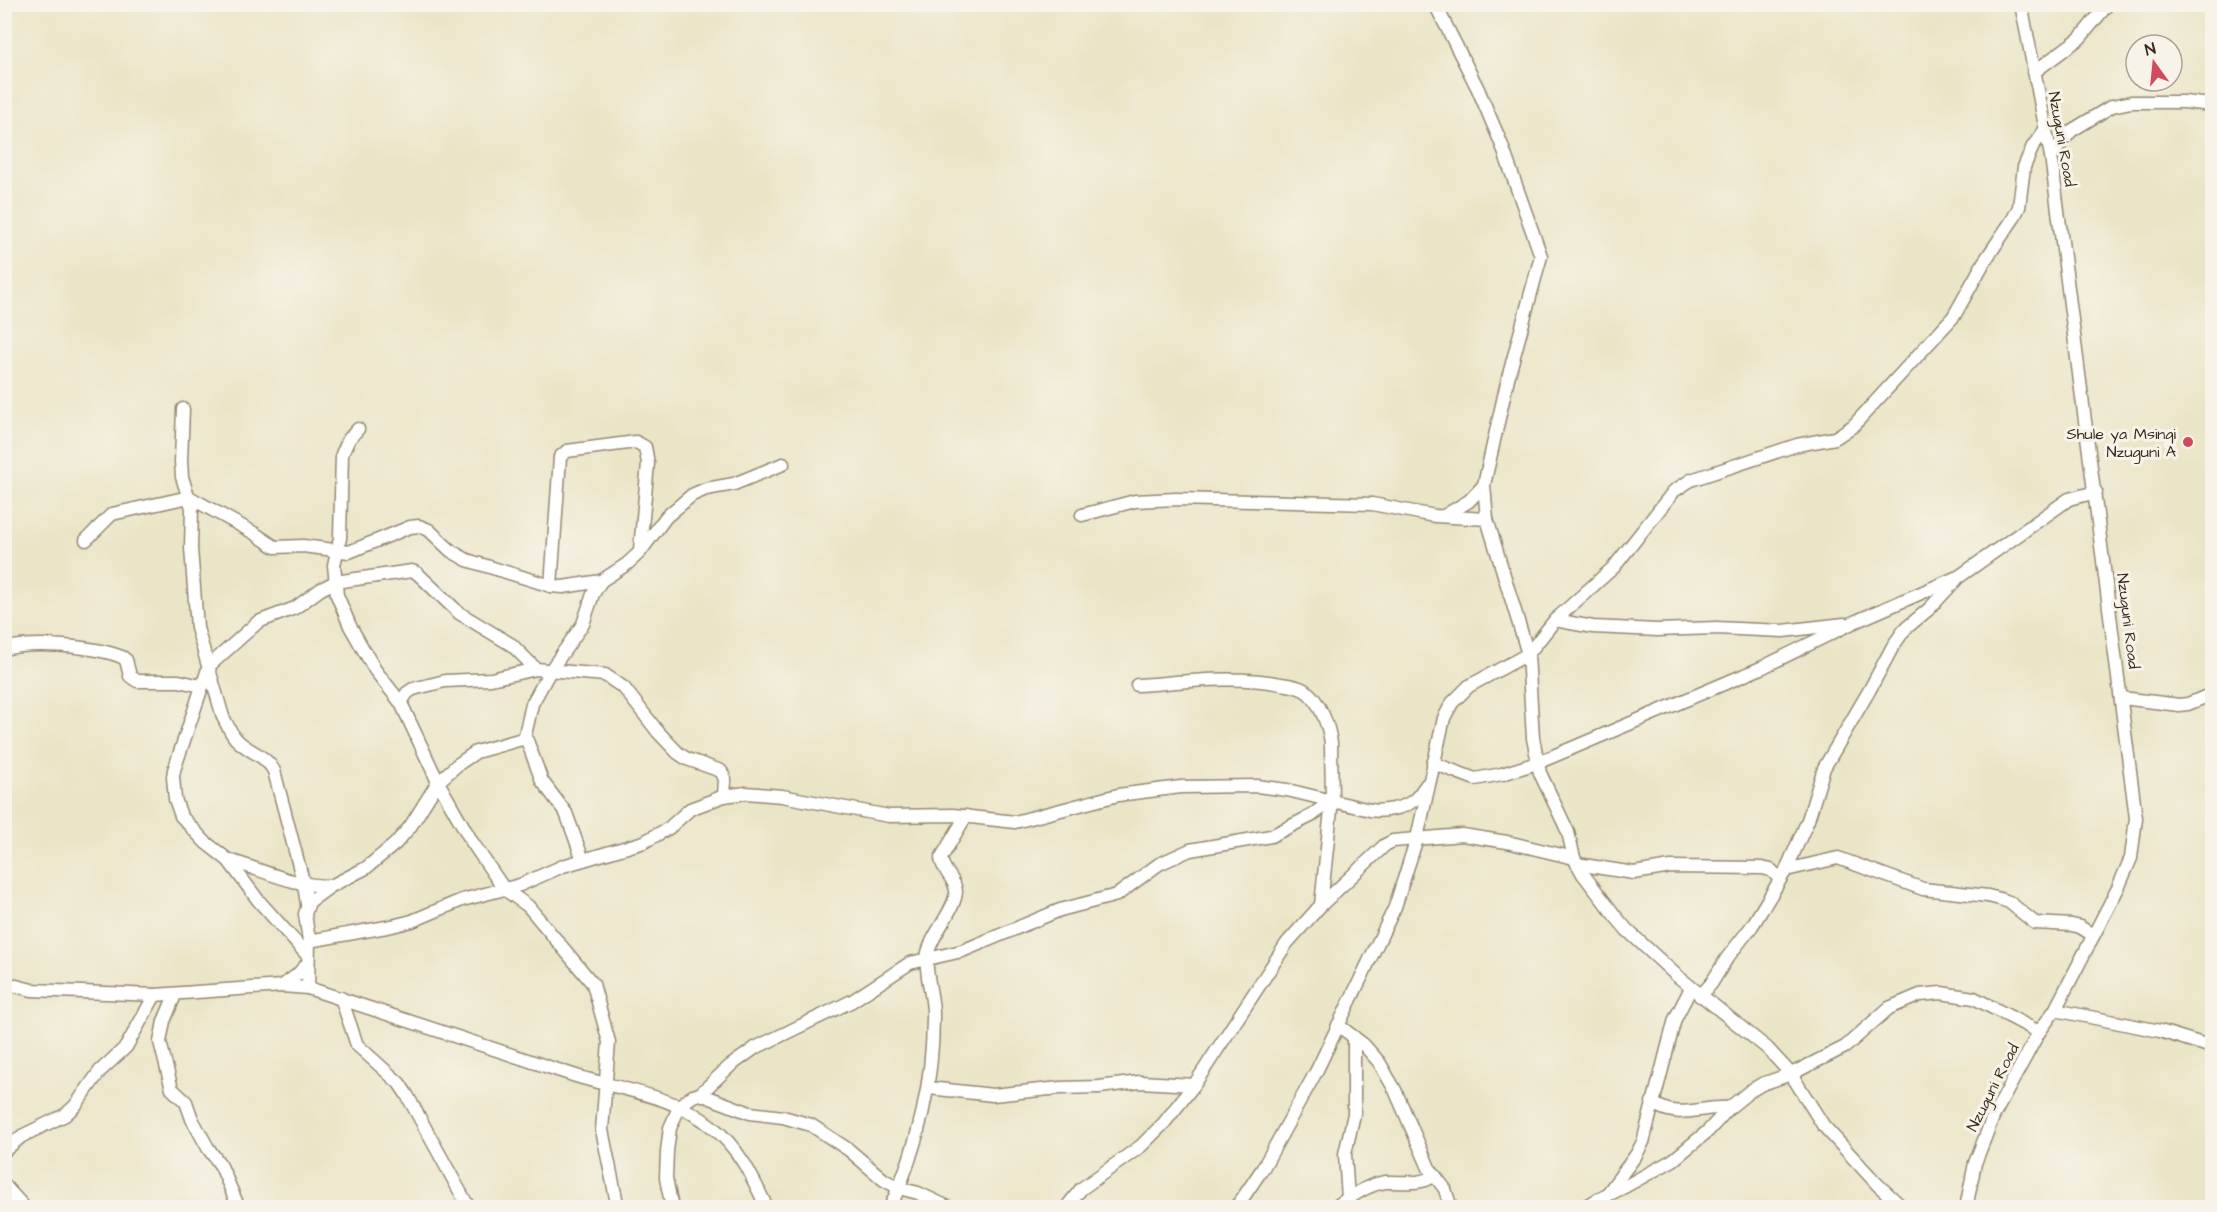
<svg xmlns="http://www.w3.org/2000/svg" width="2217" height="1212" font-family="'Architects Daughter',sans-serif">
<rect width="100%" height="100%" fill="#f7f3e8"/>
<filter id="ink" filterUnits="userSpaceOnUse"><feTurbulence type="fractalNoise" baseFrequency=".0167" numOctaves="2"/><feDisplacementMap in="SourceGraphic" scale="12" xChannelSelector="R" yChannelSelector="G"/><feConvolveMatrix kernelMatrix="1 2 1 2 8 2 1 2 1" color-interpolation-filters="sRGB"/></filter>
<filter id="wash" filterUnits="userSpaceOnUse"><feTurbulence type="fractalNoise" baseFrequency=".008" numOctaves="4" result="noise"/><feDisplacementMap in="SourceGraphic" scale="24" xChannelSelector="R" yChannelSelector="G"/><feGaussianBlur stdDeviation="1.35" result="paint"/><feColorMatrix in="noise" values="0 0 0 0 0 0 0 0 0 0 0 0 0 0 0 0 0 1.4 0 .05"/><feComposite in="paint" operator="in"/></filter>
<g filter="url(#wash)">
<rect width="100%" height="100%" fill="#ebe5c7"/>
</g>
<g filter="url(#ink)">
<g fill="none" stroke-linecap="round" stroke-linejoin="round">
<g stroke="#938872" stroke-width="15">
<g id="minor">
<polyline points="1435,4 1478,89 1501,143 1541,256 1508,378 1484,485 1487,519 1528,654 1533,738 1540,773 1568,832 1574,858 1583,874 1616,917 1627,930 1676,975 1767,1048 1791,1074 1823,1125 1877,1184 1903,1208"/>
<polyline points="2034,72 2080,38 2108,4"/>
<polyline points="2051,156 2071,131 2112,106 2131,102 2184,102 2212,105"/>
<path d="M183,409L181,461L182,477L192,508L191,548L197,628L223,717C227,724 230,732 236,739C247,751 266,755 274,771L304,885L307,904"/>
<polyline points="358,429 349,439 342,454 340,538 334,565 337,595 350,626 375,670 401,703 438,782 472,842 504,889 528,906 593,984 609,1042 602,1130 618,1208"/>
<polyline points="1082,515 1135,501 1176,499 1372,504 1435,516 1487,519"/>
<polyline points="1444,516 1469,501 1484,485"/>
<polyline points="86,540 112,514 189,497 254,533 275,547 303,546 349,552 410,527 419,526 429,530 451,551 467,560 551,586 563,587 601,581"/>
<polyline points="551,586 560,457 567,451 636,442 645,447 648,463 640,550"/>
<polyline points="1555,620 1593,627 1657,630 1716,628 1783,631 1844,624"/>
<path d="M4,649C33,641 94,646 122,657L126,660L130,676L137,681H179L201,686"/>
<path d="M1137,685C1185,682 1234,675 1281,684C1289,685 1297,686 1304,690C1319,698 1329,727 1331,743L1332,800L1321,905"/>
<polyline points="2122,698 2179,705 2188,704 2212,694"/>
<polyline points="401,703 407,693 413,689 445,681 491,679 536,669 605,675 624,688 658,732 678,753 687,759 721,771 725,779 724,796"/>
<polyline points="525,735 542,781 566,813 583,860"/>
<polyline points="1433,763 1475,779 1502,774 1537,763 1761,668 1852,623 1960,576 2069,499 2096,492"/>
<path d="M228,860C264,870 292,886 331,886"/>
<polyline points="1577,864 1634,873 1671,867 1762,868 1771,870 1780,879"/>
<polyline points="1786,870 1838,858 1923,889 1988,896 2000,899 2009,902 2035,923 2072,925 2080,927 2093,935"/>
<path d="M309,941L392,926L412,921L462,900L520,885L563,866L644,842L669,828L690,809L724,796L746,793L782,796L889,816L953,815L1015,822L1118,795L1181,787L1257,786L1287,790L1370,810C1382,812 1404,809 1414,800C1419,796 1423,789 1427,784"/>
<polyline points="308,956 258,900 228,860 205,842 181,816 175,799 173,777 174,770 209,666 258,622 295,608 321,589 335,582 412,571 417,573 459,613 512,645 536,669"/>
<path d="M4,983L32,990L155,995L282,986L308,988C398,1017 487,1047 576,1076C622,1090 673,1095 711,1126C738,1146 753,1178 767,1208"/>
<polyline points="282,986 297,975 307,964"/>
<polyline points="308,988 309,941 305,914 309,902 331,886 366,868 395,844 410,827 438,782 457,765 476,752 522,739 525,735 532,704 550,671 583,624 593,594 601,581 627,564 640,552 666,517 692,495 706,489 734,484 783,464"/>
<polyline points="175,995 164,1021 160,1042 172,1089 186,1102 192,1119 208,1148 221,1166 239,1208"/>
<polyline points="1700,996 1711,984 1727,958 1752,926 1786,870 1808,820 1824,768 1869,691 1893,646 1905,629 1929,609 1956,580"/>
<polyline points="341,998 357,1045 399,1083 407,1095 469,1208"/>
<polyline points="2055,1010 2160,1031 2212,1047"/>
<polyline points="1338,1025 1364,1045 1379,1062 1395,1090 1429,1168 1445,1189 1451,1208"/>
<polyline points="929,1088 993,1095 1060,1088 1099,1087 1140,1082 1194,1085"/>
<polyline points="700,1094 750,1113 783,1117 811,1125 849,1150 884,1180 899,1188 918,1193 950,1208"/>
<path d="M1652,1102C1677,1121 1700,1106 1729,1108"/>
<polyline points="4,1151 22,1136 65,1115 75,1106 100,1071 126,1047 155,995"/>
<polyline points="4,1185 25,1208"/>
<polyline points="5,1185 7,1208"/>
<polyline points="1608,1193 1636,1155 1643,1142 1675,1019 1691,988"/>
<polyline points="1348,1199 1345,1154 1354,1114 1354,1037"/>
<path d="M1338,1205C1353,1196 1368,1184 1386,1182C1404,1181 1418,1186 1434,1176"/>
<polyline points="672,1208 666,1178 667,1151 670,1128 680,1105 693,1096 700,1094 730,1066 755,1048 852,1001 910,963 962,951 1060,910 1117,895 1159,864 1190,850 1271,836 1311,816 1332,800"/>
<path d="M890,1208C918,1147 933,1083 933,1017C934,998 925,975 927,958C929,936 956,910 956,891C955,878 942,871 941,858L966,816"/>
<polyline points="1066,1208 1081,1189 1141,1146 1164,1123 1194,1085 1287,943 1321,905 1385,845 1393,841 1462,835 1507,842 1574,858"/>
<polyline points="1236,1208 1263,1168 1316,1072 1395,907 1417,838 1444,718 1452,703 1469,686 1528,654 1555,620 1614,567 1674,491 1691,480 1797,445 1835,438 1853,426 1954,316 1984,262 2013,219 2019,207 2024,167 2033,146 2045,130"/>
<polyline points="1581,1208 1626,1186 1673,1160 1708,1131 1729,1108 1750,1091 1762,1084 1791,1074 1845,1047 1889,1008 1920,995 1941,993 1974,998 2039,1032"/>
<polyline points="1966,1208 1975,1163 1993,1117 2039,1032 2055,1010 2118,888 2131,858 2136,818 2051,156 2021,4"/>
</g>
</g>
<use href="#minor" stroke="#fff" stroke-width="12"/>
</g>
</g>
<circle fill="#d1495b" stroke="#f7f3e8" stroke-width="2" cx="2188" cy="442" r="6"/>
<g text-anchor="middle" stroke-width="6" stroke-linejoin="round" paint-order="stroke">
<g font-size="16" fill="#3b2a1e" stroke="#f7f3e8">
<text transform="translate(2063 139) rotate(80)" y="6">Nzuguni Road</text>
<text transform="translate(2129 621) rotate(83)" y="6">Nzuguni Road</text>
<text transform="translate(1992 1087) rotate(-63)" y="6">Nzuguni Road</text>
</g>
<g font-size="16" fill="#3b2a1e" stroke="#f7f3e8" text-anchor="end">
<text x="2176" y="439">Shule ya Msingi<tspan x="2176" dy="18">Nzuguni A</tspan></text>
</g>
</g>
<rect width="2217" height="1212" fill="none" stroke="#f7f3e8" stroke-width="24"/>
<g transform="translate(2154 63) rotate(345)"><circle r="28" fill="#f7f3e8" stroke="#aca397" stroke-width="1.5"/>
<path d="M0-4.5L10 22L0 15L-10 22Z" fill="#d1495b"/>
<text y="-9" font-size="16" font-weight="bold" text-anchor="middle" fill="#3b2a1e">N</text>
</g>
</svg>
